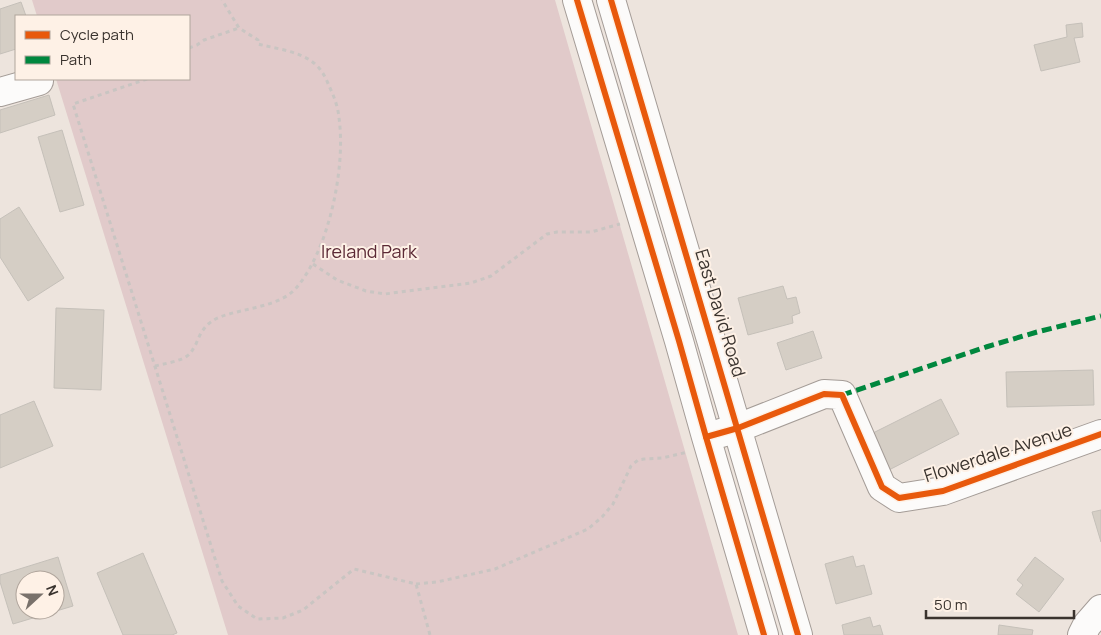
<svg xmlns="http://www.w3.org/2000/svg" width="1101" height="635" font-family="Manrope,sans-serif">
<rect width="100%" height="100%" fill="#ede4dd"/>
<polygon fill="#e1caca" points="32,0 555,0 738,635 228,635 56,79 189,79 189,16 37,16"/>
<g fill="#d5cec5" stroke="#c5c0b9" fill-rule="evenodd">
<polygon points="21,2 26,16 16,16 16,49 0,54 0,9"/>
<polygon points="1082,23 1083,37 1074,38 1080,62 1041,71 1034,45 1067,37 1066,25"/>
<polygon points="49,95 55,115 0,133 0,110"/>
<polygon points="62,130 84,205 60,212 38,137"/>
<polygon points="19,207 64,278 28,301 0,257 0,219"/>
<polygon points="783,286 787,299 796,297 800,313 792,316 793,323 748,335 738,298"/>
<polygon points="56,308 104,310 101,390 54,388"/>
<polygon points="813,331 822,358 786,370 777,343"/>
<polygon points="1093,370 1094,405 1007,407 1006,372"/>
<polygon points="941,399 959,434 885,472 867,436"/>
<polygon points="34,401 53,446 0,468 0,415"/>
<polygon points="1101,510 1101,542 1092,512"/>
<polygon points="143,553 177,633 172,635 123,635 97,573"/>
<polygon points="853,556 856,567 864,565 872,594 836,604 825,564"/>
<path d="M58,557L73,606L13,624L0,582V575ZM25,580H55V610H25Z"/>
<polygon points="1035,557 1064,579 1039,612 1016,594 1023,585 1017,580"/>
<polygon points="870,617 873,627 880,625 883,635 844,635 842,625"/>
<polygon points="999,625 1033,630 1032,635 998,635"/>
</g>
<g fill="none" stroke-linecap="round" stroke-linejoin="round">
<g stroke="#a49c97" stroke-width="30">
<g id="minor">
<polyline points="577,0 679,341 706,437 764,635"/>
<polyline points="611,0 798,635"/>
<polyline points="0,92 39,81"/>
<polyline points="721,433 738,428 824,394 842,395 882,487 899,498 943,491 1101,434"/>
<polyline points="1082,635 1087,625 1101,609"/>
</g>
</g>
<g stroke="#c9c5c2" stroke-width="3" stroke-dasharray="4 4" stroke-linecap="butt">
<polyline points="189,48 197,45 204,40 239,28"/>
<polyline points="147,79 73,104 222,581 238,606 257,619 283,618 303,610 354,569 416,584 430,635"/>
<polyline points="313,264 337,280 366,291 385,294 439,287 471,283 491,276 547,234 557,232 591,232 620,224"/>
<path d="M155,366C163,364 181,361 187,356C192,353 193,348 196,344C201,331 207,322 220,317C243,308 281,307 297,287C329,249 346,167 339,118C338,107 334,96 329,86C326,78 322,70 315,64C300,51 277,49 258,44V40L239,28L222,0"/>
<polyline points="416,584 437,582 495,569 588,529 602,517 613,504 631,466 638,460 644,459 662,458 688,452"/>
</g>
<use href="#minor" stroke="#fcfbfa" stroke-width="28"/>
<polyline stroke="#00873e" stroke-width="5" stroke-dasharray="10 5" stroke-linecap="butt" points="842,395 986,347 1037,332 1101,316"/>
<g stroke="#fef1e6" stroke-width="9">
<g id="cycleway">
<polyline points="577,0 679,341 706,437 764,635"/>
<polyline points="611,0 798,635"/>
<polyline points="706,437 738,428 824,394 842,395 882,487 899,498 943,491 1101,434"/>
</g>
</g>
<use href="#cycleway" stroke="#e8590c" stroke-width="6"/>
</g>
<g text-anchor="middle" stroke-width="4" stroke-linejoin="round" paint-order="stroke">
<g font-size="18" fill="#5b2935" stroke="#fef1e6">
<text x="369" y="258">Ireland Park</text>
</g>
<g font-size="18" fill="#3a332e" stroke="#fef1e6">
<text transform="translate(720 313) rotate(73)" y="6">East David Road</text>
<text transform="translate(998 453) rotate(-18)" y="6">Flowerdale Avenue</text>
</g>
</g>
<rect x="15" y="15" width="175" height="65" fill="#fef1e6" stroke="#b0a59c"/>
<rect x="25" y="31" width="25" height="8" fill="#e8590c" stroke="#b0a59c"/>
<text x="60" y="40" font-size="15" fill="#3a332e">Cycle path</text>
<rect x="25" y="56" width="25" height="8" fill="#00873e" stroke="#b0a59c"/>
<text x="60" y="65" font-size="15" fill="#3a332e">Path</text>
<g transform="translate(40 595) rotate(69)"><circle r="24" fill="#fef1e6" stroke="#b0a59c"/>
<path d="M0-4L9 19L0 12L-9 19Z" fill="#79716b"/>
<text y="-8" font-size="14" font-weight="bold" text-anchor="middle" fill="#3a332e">N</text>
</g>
<path d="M926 610v8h148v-8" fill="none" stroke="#3a332e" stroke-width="2.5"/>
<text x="934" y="610" font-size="15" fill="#3a332e" stroke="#fef1e6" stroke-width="4" paint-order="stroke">50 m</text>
</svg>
